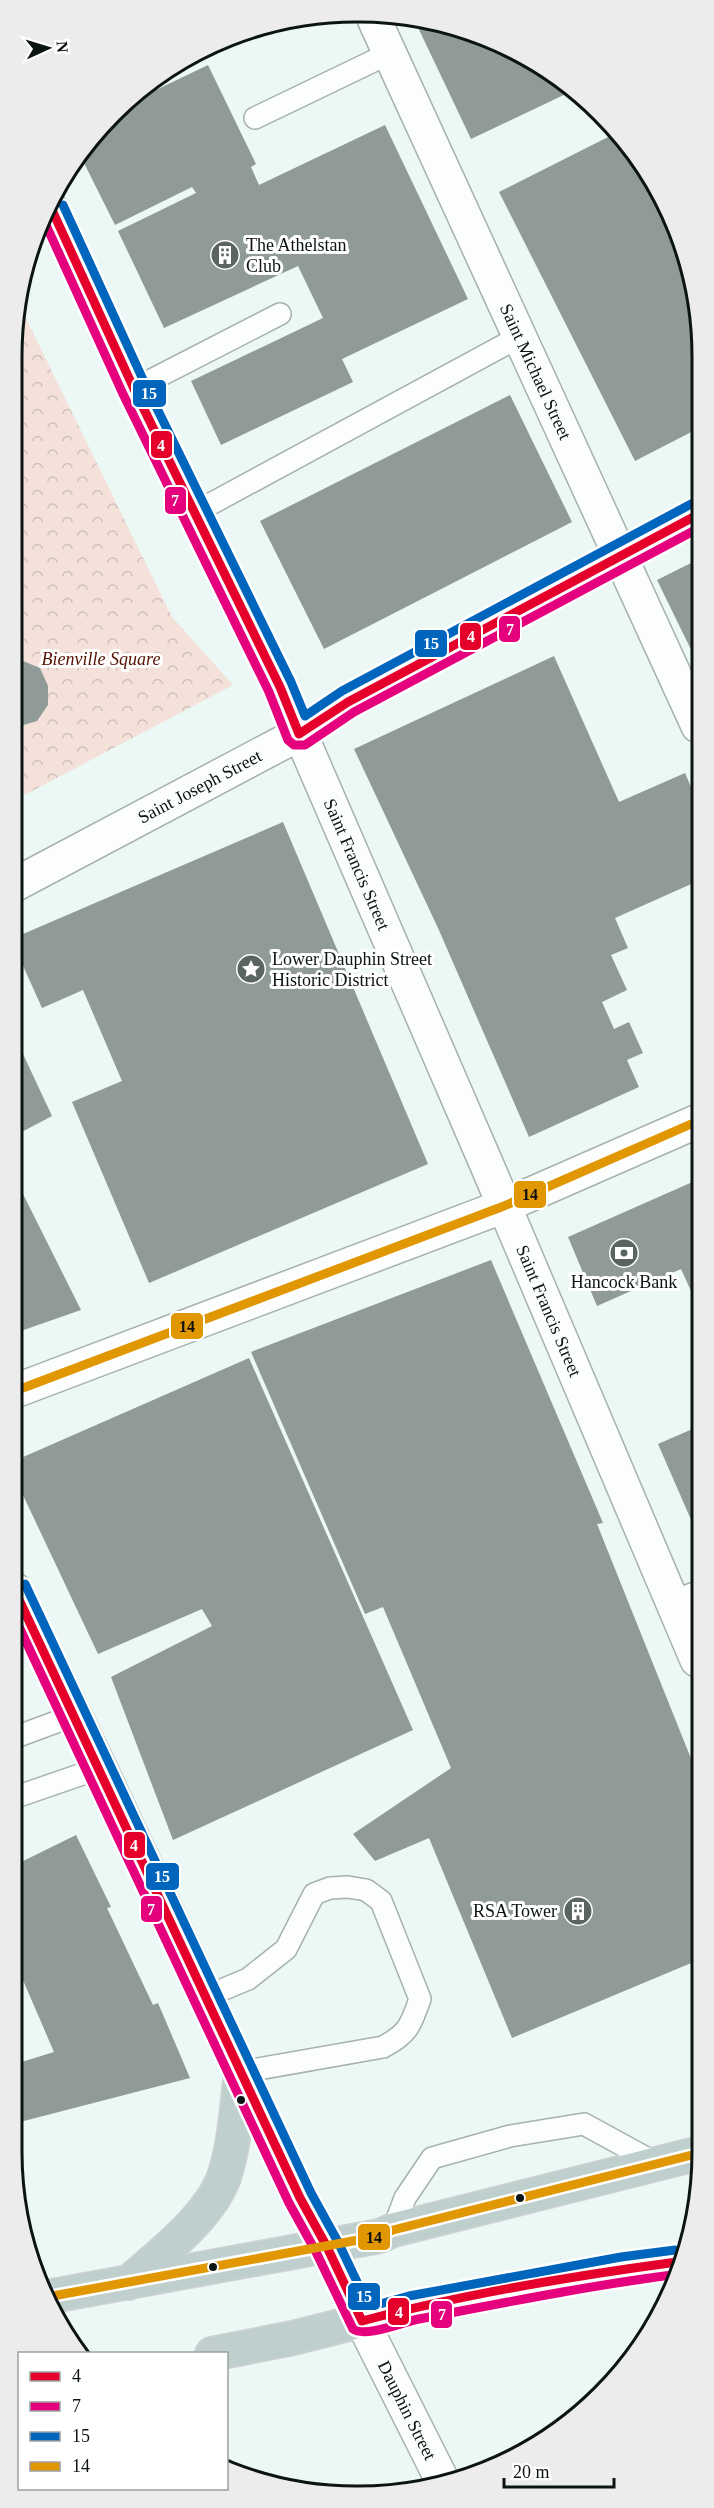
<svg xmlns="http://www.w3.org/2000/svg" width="714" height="2508" font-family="'Times New Roman',serif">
<defs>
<pattern id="park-crowns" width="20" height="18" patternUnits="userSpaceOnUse" patternTransform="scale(1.5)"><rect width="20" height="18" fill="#f3e1da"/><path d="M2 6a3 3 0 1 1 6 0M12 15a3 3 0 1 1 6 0" fill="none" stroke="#cfc0ba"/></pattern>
</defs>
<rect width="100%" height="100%" fill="#ebf8f5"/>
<polygon fill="url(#park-crowns)" points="19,304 172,617 233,685 17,799"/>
<g fill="#909a98">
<polygon points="414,19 424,19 529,58 570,92 471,139"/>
<polygon points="208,65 256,164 251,167 259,185 385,125 468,299 342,359 353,382 221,445 191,381 323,318 298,266 164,328 118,231 196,193 192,187 115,225 80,155 135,100"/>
<polygon points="618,132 676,225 699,312 699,428 635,461 499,192"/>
<polygon points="510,395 572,522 324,649 260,521"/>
<polygon points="699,559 699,591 698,664 657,580"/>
<polygon points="554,656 619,802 685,773 698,803 698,881 615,918 628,948 611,955 627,990 602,1002 614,1029 629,1022 643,1053 627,1060 639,1087 529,1137 438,928 354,749"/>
<polygon points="23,661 40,668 48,686 48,705 37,721 17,727 17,662"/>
<polygon points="283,822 428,1164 149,1283 72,1102 122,1081 83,990 42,1008 16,950 16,937"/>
<polygon points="16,1039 52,1116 16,1135"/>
<polygon points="15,1178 81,1310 15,1333"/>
<polygon points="697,1180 697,1304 681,1269 597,1306 568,1237"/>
<polygon points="491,1260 603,1523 597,1524 696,1771 696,1961 512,2038 429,1838 375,1861 353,1834 451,1768 383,1607 365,1614 251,1352"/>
<polygon points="249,1358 413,1730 173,1840 111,1677 212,1626 202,1609 98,1654 14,1476 14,1461"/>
<polygon points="697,1427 697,1520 692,1522 658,1444"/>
<polygon points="76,1835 111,1907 107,1908 153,2005 158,2003 190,2078 20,2122 12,2103 12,2065 54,2052 13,1957 13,1866"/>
</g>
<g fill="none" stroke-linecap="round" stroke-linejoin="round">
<g stroke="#a7b1af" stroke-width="24">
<g id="lane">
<polyline points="255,118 390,53"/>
<polyline points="134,389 280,314"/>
<polyline points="194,513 519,337"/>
<polyline points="672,1602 697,1592"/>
<polyline points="13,1738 75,1715"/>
<polyline points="13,1798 100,1768"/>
<path d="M205,1997L248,1979L286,1949L314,1894L330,1888L348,1887L366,1890L381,1901L420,1999C411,2025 408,2034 383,2047L241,2072"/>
<polyline points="393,2230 405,2198 432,2158 510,2136 584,2124 657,2164"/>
</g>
</g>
<g stroke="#a7b1af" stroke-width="36">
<g id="street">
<path id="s1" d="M374,19L698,726"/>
<path id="s2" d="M16,884L299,734L348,702L699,514"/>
<polyline points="15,1391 504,1206 698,1121"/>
<path id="s3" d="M362,2321L444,2484"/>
</g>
</g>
<g stroke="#a7b1af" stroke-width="36">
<g id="secondary">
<path id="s4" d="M52,210L134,389L280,687L486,1163L697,1660"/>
<polyline points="14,1589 100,1768 300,2198 327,2247 362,2321"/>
</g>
</g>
<g stroke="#ccd2d0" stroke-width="36">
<g id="highway">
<path d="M128,2283C159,2255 209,2218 224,2177C235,2144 237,2106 241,2072"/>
<polyline points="47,2297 380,2236 393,2230 696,2154"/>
<polyline points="212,2354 293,2338 411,2308 623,2269 677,2262"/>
</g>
</g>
<use href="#lane" stroke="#fcfefe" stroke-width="21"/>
<use href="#street" stroke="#fcfefe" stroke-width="33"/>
<use href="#secondary" stroke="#fcfefe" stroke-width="33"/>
<use href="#highway" stroke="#bfcfcd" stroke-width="33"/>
<g stroke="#fff" stroke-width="14">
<g id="bus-1">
<polyline points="52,210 134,389 280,687 299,734 348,702 699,514"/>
<path d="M14,1589L300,2198L327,2247L362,2321C464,2294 572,2276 677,2262"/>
</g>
</g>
<g stroke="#fff" stroke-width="14">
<g id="bus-2">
<polyline points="46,225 123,394 269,692 288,740 294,745 305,745 354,712 699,528"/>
<path d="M14,1616L289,2203L316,2252L353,2329C365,2338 403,2322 419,2319C503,2303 587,2286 672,2275"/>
</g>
</g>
<g stroke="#fff" stroke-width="14">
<g id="bus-3">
<polyline points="63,205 145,384 291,682 305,716 342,691 693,503"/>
<polyline points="25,1584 311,2193 338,2242 369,2307 409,2296 621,2257 675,2250"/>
</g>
</g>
<g stroke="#fff" stroke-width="14">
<g id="bus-4">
<polyline points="15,1391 504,1206 698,1121"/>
<polyline points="47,2297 380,2236 393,2230 696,2154"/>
</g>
</g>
<use href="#bus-1" stroke="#e4002b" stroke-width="9"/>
<use href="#bus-2" stroke="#e5007d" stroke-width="9"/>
<use href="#bus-3" stroke="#0065bd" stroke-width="9"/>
<use href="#bus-4" stroke="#e09702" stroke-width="9"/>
</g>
<defs>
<g id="building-disc" transform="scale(1.5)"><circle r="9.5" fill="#5a6462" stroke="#fff"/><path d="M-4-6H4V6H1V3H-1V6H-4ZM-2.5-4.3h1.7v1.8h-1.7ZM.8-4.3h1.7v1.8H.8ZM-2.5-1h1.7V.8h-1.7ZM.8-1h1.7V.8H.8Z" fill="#fff"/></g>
<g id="sight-disc" transform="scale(1.5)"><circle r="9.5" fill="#5a6462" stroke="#fff"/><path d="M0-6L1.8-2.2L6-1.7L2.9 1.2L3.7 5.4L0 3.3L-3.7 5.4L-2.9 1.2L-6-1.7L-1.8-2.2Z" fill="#fff"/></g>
<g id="bank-disc" transform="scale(1.5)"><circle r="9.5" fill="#5a6462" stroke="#fff"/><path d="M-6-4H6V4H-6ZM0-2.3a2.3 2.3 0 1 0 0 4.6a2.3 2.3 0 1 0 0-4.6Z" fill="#fff"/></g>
</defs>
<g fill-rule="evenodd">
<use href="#building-disc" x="225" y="255"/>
<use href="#sight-disc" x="251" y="969"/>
<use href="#bank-disc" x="624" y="1253"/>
<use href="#building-disc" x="578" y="1911"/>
</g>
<g fill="#0c1413" stroke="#fff" stroke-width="2">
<circle cx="241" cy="2100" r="5"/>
<circle cx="520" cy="2198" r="5"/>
<circle cx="213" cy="2267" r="5"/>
</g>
<g text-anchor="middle" stroke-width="6" stroke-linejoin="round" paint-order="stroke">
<g font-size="18" fill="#0c1413" stroke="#fff" text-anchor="start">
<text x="246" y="251">The Athelstan<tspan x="246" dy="21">Club</tspan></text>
<text x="272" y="965">Lower Dauphin Street<tspan x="272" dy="21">Historic District</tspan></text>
<text x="624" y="1288" text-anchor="middle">Hancock Bank</text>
<text x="557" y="1917" text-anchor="end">RSA Tower</text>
</g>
<g font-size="18" fill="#0c1413" stroke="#fff">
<text dy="6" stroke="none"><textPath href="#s1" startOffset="388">Saint Michael Street</textPath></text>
<text dy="6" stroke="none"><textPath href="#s2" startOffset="208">Saint Joseph Street</textPath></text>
<text dy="6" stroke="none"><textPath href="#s4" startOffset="722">Saint Francis Street</textPath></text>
<text dy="6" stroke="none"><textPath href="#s4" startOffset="1208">Saint Francis Street</textPath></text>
<text dy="6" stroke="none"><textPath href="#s3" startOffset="100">Dauphin Street</textPath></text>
</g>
<g font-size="18" font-style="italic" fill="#541100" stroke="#fff">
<text x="101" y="665">Bienville Square</text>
</g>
</g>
<path d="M0 0H714V2508H0ZM356 22H358A334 334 0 0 1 692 356V2152A334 334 0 0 1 358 2486H356A334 334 0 0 1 22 2152V356A334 334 0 0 1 356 22Z" fill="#ececec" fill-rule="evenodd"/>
<path fill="none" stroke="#0c1413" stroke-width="3" d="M356 22H358A334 334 0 0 1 692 356V2152A334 334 0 0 1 358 2486H356A334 334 0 0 1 22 2152V356A334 334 0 0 1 356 22Z"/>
<g stroke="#fff" stroke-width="2">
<rect x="132" y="379" width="35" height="29" rx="6" fill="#0065bd"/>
<rect x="150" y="430" width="23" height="29" rx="6" fill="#e4002b"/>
<rect x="164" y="486" width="23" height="29" rx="6" fill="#e5007d"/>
<rect x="498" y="615" width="23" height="28" rx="6" fill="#e5007d"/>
<rect x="459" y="622" width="23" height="29" rx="6" fill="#e4002b"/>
<rect x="414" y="629" width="34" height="29" rx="6" fill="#0065bd"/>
<rect x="513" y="1180" width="34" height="29" rx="6" fill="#e09702"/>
<rect x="170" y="1312" width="34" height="28" rx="6" fill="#e09702"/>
<rect x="123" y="1831" width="23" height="28" rx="6" fill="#e4002b"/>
<rect x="145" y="1862" width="35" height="29" rx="6" fill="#0065bd"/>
<rect x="140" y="1895" width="23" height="28" rx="6" fill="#e5007d"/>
<rect x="357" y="2223" width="34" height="28" rx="6" fill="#e09702"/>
<rect x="347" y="2282" width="34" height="29" rx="6" fill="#0065bd"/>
<rect x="387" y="2297" width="23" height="29" rx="6" fill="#e4002b"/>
<rect x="430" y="2300" width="23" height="29" rx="6" fill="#e5007d"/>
</g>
<g font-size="16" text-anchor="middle" font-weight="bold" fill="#fff">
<text x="149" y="399">15</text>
<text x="161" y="451">4</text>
<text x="175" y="506">7</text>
<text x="510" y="635">7</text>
<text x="471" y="642">4</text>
<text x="431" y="649">15</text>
<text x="134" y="1851">4</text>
<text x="162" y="1882">15</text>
<text x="151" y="1915">7</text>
<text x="364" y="2302">15</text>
<text x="399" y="2318">4</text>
<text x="442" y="2320">7</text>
</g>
<g font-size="16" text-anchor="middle" font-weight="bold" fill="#111">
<text x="530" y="1200">14</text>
<text x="187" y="1332">14</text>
<text x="374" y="2243">14</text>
</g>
<rect x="18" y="2352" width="210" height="138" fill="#ffffff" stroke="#9ea1a1" stroke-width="1.5"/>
<rect x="30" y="2372" width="30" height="9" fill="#e4002b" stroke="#9ea1a1" stroke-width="1.5"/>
<text x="72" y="2382" font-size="18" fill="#0c1413">4</text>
<rect x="30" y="2402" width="30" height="9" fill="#e5007d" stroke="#9ea1a1" stroke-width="1.5"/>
<text x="72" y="2412" font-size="18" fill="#0c1413">7</text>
<rect x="30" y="2432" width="30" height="9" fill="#0065bd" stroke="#9ea1a1" stroke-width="1.5"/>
<text x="72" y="2442" font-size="18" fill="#0c1413">15</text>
<rect x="30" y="2462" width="30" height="9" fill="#e09702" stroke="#9ea1a1" stroke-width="1.5"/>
<text x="72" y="2472" font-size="18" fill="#0c1413">14</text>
<g transform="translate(48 48) rotate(86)" stroke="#ffffff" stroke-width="4.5" paint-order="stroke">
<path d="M0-4.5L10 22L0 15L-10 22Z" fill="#0c1413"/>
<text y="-9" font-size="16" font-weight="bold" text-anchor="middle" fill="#0c1413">N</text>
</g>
<path d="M504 2478v9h110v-9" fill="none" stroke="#0c1413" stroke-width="3"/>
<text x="513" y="2478" font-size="18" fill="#0c1413" stroke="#ffffff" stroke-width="4.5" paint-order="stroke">20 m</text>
</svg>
